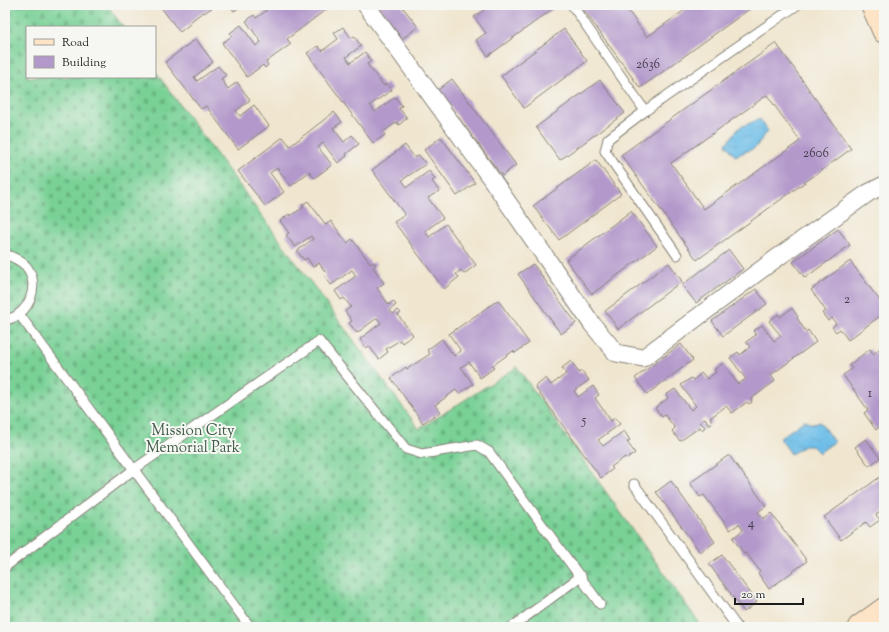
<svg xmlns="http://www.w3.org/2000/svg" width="889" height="632" font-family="'Sorts Mill Goudy',serif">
<defs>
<pattern id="cemetery-stones" width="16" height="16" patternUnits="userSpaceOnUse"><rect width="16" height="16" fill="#79d196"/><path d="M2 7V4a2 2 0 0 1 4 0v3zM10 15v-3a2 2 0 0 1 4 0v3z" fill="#68b381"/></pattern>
<pattern id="water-ripples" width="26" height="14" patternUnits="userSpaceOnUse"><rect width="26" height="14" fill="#6cbde8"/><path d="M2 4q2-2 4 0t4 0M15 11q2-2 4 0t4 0" fill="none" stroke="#5da2c6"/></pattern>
</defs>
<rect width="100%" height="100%" fill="#f6f6f2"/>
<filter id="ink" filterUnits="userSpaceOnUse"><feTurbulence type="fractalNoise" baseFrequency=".025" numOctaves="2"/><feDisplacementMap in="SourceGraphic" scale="8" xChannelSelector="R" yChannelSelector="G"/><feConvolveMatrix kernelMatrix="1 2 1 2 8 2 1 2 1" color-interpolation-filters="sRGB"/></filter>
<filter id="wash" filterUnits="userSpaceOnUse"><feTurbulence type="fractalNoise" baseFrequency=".012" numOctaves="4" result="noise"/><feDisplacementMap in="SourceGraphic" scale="16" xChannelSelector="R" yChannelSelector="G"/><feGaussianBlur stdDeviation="0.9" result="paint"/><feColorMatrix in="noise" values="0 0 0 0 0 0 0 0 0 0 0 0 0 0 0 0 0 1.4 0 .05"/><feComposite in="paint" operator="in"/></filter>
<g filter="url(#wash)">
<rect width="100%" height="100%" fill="#f0e6cf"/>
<polygon fill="url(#cemetery-stones)" stroke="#4a7659" points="5,5 107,5 123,27 27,27 27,77 155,77 155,71 419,429 517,367 702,627 5,627"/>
<g fill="url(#water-ripples)" stroke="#446c82">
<polygon points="760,119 768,131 755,148 735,156 726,144 740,127"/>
<path d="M805,420C810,424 814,425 820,422L834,442L819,453L812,446H804L791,454L780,438Z"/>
</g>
<g id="blocks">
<g fill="#b399cb" fill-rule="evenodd">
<polygon points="159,5 211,5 213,7 204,13 203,12 190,22 191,23 180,32"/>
<polygon points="229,5 242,5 234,11"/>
<polygon points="262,5 332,5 287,39 291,44 266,62 268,65 265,68 263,65 247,77 222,43 232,36 230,33 241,25 256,46 261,42 246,21 254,15 256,18 266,11"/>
<polygon points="377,5 401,5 418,27 402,39"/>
<polygon points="491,5 558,5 488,56 476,40 486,33 474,17"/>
<polygon points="580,5 624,5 647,37 692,5 755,5 640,88"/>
<polygon points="343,27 351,38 354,36 361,46 346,57 350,63 365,52 371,61 367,64 384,86 387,83 392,90 370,105 375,112 395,97 402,106 399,108 407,118 399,125 397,122 383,132 385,135 373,143 307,53 318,46 322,51 338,39 334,33"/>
<polygon points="564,29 587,61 524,108 501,76"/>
<polygon points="196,39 213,62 194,77 197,81 218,66 226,75 221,79 228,89 237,82 250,100 236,111 240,116 254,105 269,126 238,149 206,106 201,109 165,62"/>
<path d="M776,43L851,149L697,260L621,155ZM767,95L800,141L704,209L671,163Z"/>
<polygon points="452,79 516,165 502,176 438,90"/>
<polygon points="600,80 625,113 560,160 536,127"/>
<polygon points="334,112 342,122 333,128 344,142 352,135 359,144 346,154 347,156 338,163 323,143 318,147 332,165 314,178 309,172 291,186 277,168 270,173 284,192 265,206 238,171 283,137 290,146"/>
<polygon points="441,137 475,183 457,196 424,150"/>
<polygon points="405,145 415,158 419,155 426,164 402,180 407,187 429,171 435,179 432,181 439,191 428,198 443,218 425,231 429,237 446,224 476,265 464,274 461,270 456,274 459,277 444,289 394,222 405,215 372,170"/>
<polygon points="596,160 621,194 559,240 533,206"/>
<polygon points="308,201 326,225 331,221 347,243 352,239 371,264 374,262 376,265 373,267 384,283 377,288 389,305 393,301 396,305 390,310 393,314 398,310 401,313 398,315 413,335 402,343 400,340 386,349 388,352 379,359 369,346 366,348 360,339 381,323 377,318 357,333 349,323 352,321 345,311 351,307 344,298 341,300 335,291 356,276 352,270 331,285 324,275 326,273 319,263 313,267 307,258 304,260 297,251 313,239 311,236 295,247 286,235 289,233 280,221 289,214 290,216 304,207 302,205"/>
<polygon points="631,211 657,246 592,294 566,260"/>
<polygon points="838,229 850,245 805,278 793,262"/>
<polygon points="729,250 743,269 696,303 682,285"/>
<polygon points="850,261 884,306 884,313 848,340 840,329 836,332 832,327 836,324 832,318 828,321 822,313 826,311 811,290"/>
<polygon points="669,263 682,281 618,329 605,311"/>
<polygon points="533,264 576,323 561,334 518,274"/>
<polygon points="756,289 767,304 723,336 712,321"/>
<polygon points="498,300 529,343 515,353 513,351 492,366 494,368 480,378 469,362 461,367 473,384 459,394 456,390 435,405 440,412 423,423 391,378 406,367 407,369 430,354 427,350 442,339 454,356 461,351 449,334"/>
<polygon points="792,308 798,317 797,318 806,332 808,330 816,342 771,375 775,381 751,399 752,402 749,404 747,402 732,413 726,406 710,418 713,422 709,425 705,418 700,422 705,427 702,430 700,427 680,441 672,431 675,428 665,415 662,417 655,408 668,398 666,395 675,389 691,410 696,406 681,385 691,378 693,380 702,373 707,379 716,372 714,370 723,363 738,384 746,379 730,358 738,352 740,355 750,347 746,342 756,335 753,331 762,325 774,341 781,336 769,321 778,314 780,317"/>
<polygon points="681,344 693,360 647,394 635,378"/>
<polygon points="883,346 884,347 884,431 880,426 876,430 864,413 868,410 843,375 852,369 849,365 870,349 873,354"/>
<polygon points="571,361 579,373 582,371 589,380 574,391 578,397 593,386 599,395 595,398 611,421 615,418 620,424 598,440 603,446 624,431 630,440 627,442 635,453 627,459 625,457 611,467 613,469 601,478 535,387 546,378 551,385 566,374 562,368"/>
<polygon points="866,439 880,458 869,466 855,447"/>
<polygon points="729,455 766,506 758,512 763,519 771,513 807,561 769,589 758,573 760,571 746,553 744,554 733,538 743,530 739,524 730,530 704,495 700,497 690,483"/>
<polygon points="880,477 884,483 884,509 876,515 880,520 870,527 866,522 841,540 824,517"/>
<polygon points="671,481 715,542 700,552 656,492"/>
<polygon points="722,555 757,602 744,612 709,564"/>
</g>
</g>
</g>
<g filter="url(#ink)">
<use href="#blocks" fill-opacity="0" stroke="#868176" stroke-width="1"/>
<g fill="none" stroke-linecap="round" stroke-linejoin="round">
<g stroke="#868176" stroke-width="11">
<g id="service">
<polyline points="572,5 645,111 797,5"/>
<polyline points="645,111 608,139 605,151 677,255"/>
<path d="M5,254C13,257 20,260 26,266C42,285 28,317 5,320"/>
<polyline points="19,314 250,627"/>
<polyline points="634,484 737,627"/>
<polyline points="5,567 133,470 319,341 406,449 422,454 477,445 489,452 600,604"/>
<polyline points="512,627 581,576"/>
</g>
</g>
<g stroke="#868176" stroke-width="19">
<polyline id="minor" points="366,5 490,177 592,324 616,353 643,358 774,260 868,193 884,185"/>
</g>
<g stroke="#868176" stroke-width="24">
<g id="secondary">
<polyline points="872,5 884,32"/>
<polyline points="859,627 884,609"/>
</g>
</g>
<use href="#service" stroke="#fff" stroke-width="9"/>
<use href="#minor" stroke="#fff" stroke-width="17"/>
<use href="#secondary" stroke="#fee4c6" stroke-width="22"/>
</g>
</g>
<g text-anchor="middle" stroke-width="4" stroke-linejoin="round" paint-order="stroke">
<g font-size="13" fill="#423b48">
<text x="648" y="68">2636</text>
<text x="816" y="157">2606</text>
<text x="847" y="303">2</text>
<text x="870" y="397">1</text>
<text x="584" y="424">5</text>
<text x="751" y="527">4</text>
</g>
<g font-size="15" fill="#3d5b47" stroke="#f6f6f2">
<text x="193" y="435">Mission City<tspan x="193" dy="17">Memorial Park</tspan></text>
</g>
</g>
<rect width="889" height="632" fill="none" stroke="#f6f6f2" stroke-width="20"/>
<rect x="26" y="26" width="130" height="52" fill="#f6f6f2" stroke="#9f9f9c"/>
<rect x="34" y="39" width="20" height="6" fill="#fee4c6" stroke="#9f9f9c"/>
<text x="62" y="46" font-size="12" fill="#1c1c1c">Road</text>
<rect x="34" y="56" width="20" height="12" fill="#b399cb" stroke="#9f9f9c"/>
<text x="62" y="66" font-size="12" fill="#1c1c1c">Building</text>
<path d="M735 598v6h68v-6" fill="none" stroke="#1c1c1c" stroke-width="2"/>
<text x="741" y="598" font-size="12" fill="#1c1c1c" stroke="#f6f6f2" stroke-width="3" paint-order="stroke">20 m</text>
</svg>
